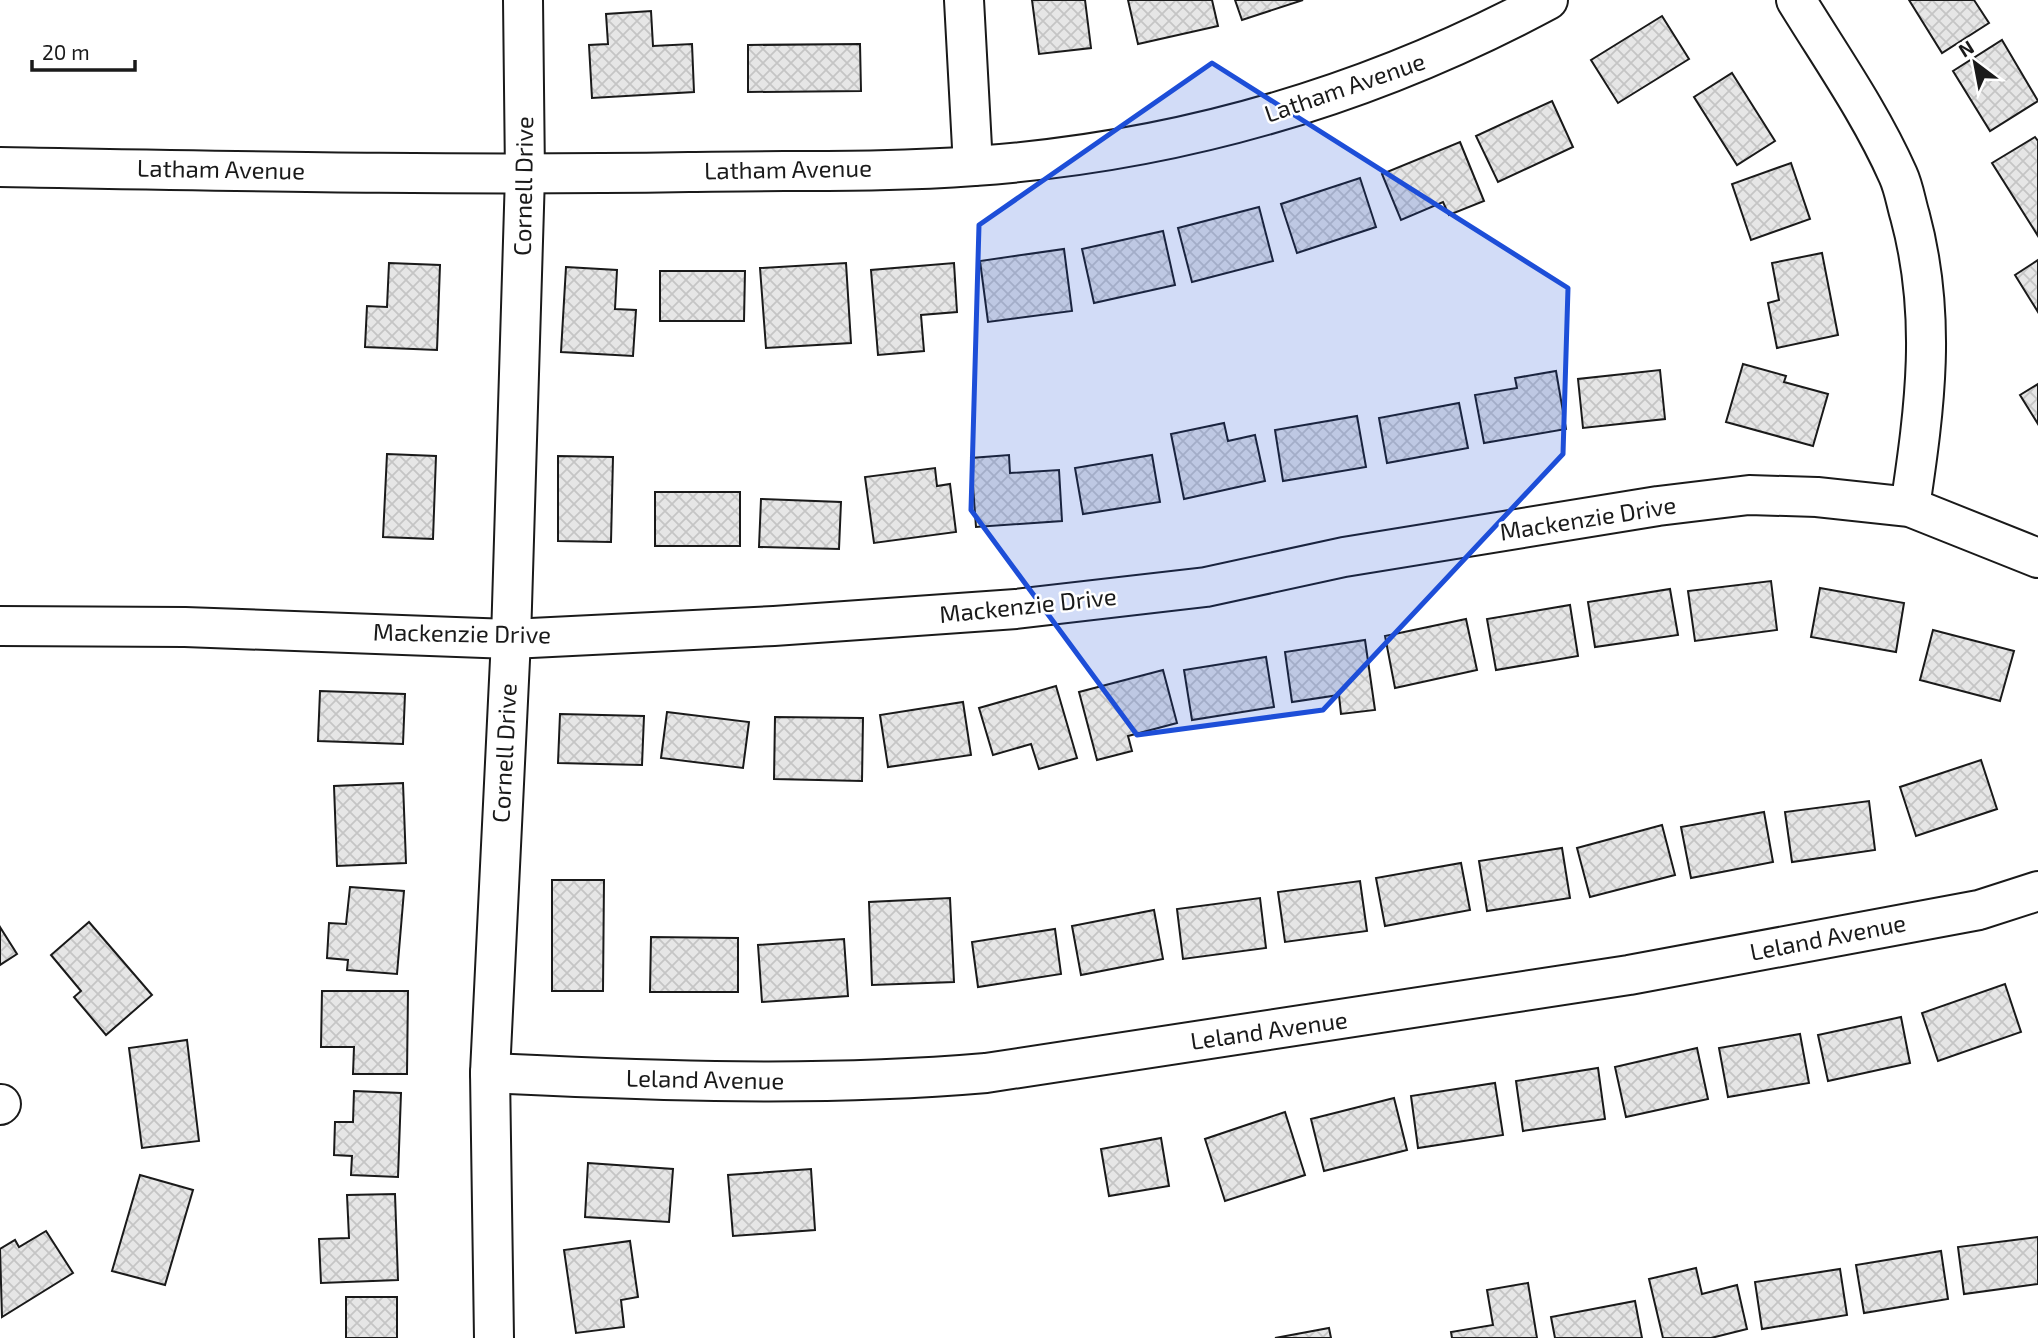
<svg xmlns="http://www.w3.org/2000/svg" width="2038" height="1338" font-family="'Exo 2',sans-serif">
<defs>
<pattern id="building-cross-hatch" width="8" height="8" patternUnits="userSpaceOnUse" patternTransform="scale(1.75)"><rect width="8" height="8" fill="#e6e6e6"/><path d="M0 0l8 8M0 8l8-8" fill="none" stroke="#c5c5c5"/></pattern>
</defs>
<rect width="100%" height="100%" fill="#fff"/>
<g fill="url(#building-cross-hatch)" stroke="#1a1a1a" stroke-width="2">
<polygon points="1032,0 1085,0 1091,48 1039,54"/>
<polygon points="1128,0 1212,0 1218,26 1138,44"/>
<polygon points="1235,0 1303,0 1242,20"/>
<polygon points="1909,0 1974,0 1989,23 1942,53"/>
<polygon points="651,11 653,46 692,44 694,92 592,98 589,45 608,44 606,14"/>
<polygon points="1662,16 1689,59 1618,103 1591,60"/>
<polygon points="2002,40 2038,101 1990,131 1953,71"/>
<polygon points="860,44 861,91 748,92 748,45"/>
<polygon points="1732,73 1775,141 1737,165 1694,97"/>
<polygon points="1552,101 1573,147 1498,182 1476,136"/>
<polygon points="2035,137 2038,141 2038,236 1992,163"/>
<polygon points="1460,142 1484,201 1449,215 1443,202 1401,220 1382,174"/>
<polygon points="1791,163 1810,219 1751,240 1732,184"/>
<polygon points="1360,178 1376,227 1297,253 1281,204"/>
<polygon points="1259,207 1273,261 1192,282 1178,228"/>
<polygon points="1163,231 1175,285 1094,303 1082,249"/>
<polygon points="1064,249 1072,311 988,322 980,261"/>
<polygon points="1822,253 1838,335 1777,348 1768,303 1779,300 1772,263"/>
<polygon points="2038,260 2038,312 2015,275"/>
<polygon points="389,263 440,265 437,350 365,347 367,306 387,307"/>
<polygon points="846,263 851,343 766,348 760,268"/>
<polygon points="954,263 957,312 921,315 924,351 878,355 871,270"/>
<polygon points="566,267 617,270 615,309 636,310 633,356 561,352"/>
<polygon points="660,271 745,271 744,321 660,321"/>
<polygon points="1743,364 1786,376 1784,382 1828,394 1813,446 1726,422"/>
<polygon points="1660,370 1665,419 1583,428 1578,379"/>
<polygon points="1556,371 1566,429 1484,443 1475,395 1517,388 1515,378"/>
<polygon points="2038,384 2038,424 2020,395"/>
<polygon points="1459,403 1468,448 1387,463 1379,418"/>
<polygon points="1357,416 1366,467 1283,481 1275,430"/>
<polygon points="1224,423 1228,441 1255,435 1265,481 1184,499 1171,434"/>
<polygon points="387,454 436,456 433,539 383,537"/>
<polygon points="1009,455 1010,473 1059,470 1062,521 976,527 971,458"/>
<polygon points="1152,455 1160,502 1083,514 1075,468"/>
<polygon points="558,456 613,457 611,542 558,541"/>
<polygon points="935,468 937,486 950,484 956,532 874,543 865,477"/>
<rect x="655" y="492" width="85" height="54"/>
<polygon points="761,499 841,502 839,549 759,547"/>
<polygon points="1771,581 1777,630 1695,641 1688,591"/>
<polygon points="1820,588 1904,603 1896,652 1811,637"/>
<polygon points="1670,589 1678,635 1595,647 1588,602"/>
<polygon points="1570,605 1578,656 1496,670 1487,619"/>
<polygon points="1466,619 1477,670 1395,688 1385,636"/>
<polygon points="1933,630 2014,651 2000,701 1920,680"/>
<polygon points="1365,640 1375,710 1341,714 1339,695 1292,702 1285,652"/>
<polygon points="1266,657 1274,707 1192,720 1184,670"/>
<polygon points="1163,670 1177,723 1128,736 1132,751 1097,760 1079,692"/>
<polygon points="1056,686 1077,758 1039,769 1031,744 993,755 979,708"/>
<polygon points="320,691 405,694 403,744 318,741"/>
<polygon points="963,702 971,755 888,767 880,715"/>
<polygon points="667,712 749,722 743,768 661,758"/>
<polygon points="560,714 644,716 642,765 558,763"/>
<polygon points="775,717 863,718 862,781 774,779"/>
<polygon points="1981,760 1997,809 1916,836 1900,787"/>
<polygon points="403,783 406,863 337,866 334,786"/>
<polygon points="1869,801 1875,850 1792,862 1785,812"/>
<polygon points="1764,812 1773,862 1691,878 1681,827"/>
<polygon points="1662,825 1675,875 1590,897 1577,848"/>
<polygon points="1562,848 1570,898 1487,911 1479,861"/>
<polygon points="1461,863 1470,910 1385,926 1376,878"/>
<polygon points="552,880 604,880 603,991 552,991"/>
<polygon points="1360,881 1367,931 1285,942 1278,892"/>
<polygon points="350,887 404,891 397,974 347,970 348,960 327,958 329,923 346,924"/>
<polygon points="950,898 954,982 872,985 869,902"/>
<polygon points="1260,898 1266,948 1183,959 1177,909"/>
<polygon points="1154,910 1163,959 1081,975 1072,926"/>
<polygon points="89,922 152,995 106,1035 74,997 81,991 51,955"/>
<polygon points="0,927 17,954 0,965"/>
<polygon points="1055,929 1061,974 978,987 972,942"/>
<polygon points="651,937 738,938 738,992 650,992"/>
<polygon points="844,939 848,996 762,1002 758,945"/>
<polygon points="2005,984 2021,1032 1938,1061 1922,1013"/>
<polygon points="322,991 408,991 407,1074 353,1074 354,1047 321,1047"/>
<polygon points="1901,1017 1910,1063 1828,1081 1818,1035"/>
<polygon points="1800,1034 1809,1083 1728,1097 1719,1048"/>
<polygon points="187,1040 199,1141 142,1148 129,1048"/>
<polygon points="1697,1048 1708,1099 1626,1117 1615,1067"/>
<polygon points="1598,1068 1605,1119 1523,1131 1516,1081"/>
<polygon points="1495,1083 1503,1135 1418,1148 1411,1096"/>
<polygon points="354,1091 401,1093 398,1177 351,1175 352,1156 334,1155 335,1122 353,1122"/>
<polygon points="1394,1098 1407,1150 1324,1171 1311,1119"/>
<polygon points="1285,1112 1305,1175 1225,1201 1205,1139"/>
<polygon points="1161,1138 1169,1186 1109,1196 1101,1149"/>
<polygon points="588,1163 673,1169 669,1222 585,1217"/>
<polygon points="811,1169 815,1230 733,1236 728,1175"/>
<polygon points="140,1175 193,1190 165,1285 112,1271"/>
<polygon points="395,1194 398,1280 321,1283 319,1239 349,1238 347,1195"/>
<polygon points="46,1231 73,1273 2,1317 0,1249 15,1240 19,1247"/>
<polygon points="2038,1237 2038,1284 1964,1294 1958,1247"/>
<polygon points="630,1241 638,1297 621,1300 624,1327 576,1333 564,1250"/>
<polygon points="1941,1251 1948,1299 1864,1313 1856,1265"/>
<polygon points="1696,1268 1702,1294 1737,1285 1747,1329 1711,1338 1663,1338 1649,1279"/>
<polygon points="1840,1269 1847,1315 1762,1329 1755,1282"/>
<polygon points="1528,1283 1537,1338 1452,1338 1451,1332 1493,1325 1487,1290"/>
<rect x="346" y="1297" width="51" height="41"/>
<polygon points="1635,1301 1642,1338 1555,1338 1551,1317"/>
<polygon points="1329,1328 1331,1338 1275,1338"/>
</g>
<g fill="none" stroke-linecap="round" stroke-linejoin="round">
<g stroke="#1a1a1a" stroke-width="42">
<g id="minor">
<polyline points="964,0 973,166"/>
<path d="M1796,0C1831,57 1871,114 1898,175C1904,188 1906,203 1910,216C1937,316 1925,407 1910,507"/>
<path d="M0,167C230,171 459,176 689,172C784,170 880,173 974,166C1177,152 1369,96 1548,0"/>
<polyline points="0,626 185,627 511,639 774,626 1016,609 1206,587 1344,557 1658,506 1749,495 1817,497 1910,507 2038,558"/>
<path d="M490,1073C656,1081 820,1087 986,1073L1629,975L1979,910L2038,891"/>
<polyline points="0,1105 1,1104"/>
<polyline points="494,1338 490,1073 511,639 525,175 523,0"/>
</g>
</g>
<use href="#minor" stroke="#fff" stroke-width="38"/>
</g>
<path fill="#1d4ed8" fill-opacity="0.2" stroke="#1d4ed8" stroke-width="5" stroke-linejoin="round" d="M1212,63L1568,288L1563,454L1323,710L1137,735L971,510L979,225Z"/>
<g text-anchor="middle" stroke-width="5" stroke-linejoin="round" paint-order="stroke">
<g font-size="24" fill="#1a1a1a" stroke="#fff">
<text transform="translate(1345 88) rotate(-19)" y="8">Latham Avenue</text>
<text transform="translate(221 170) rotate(1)" y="8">Latham Avenue</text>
<text transform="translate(788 170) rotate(-1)" y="8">Latham Avenue</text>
<text transform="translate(524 186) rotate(-89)" y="8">Cornell Drive</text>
<text transform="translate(1588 519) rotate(-9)" y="8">Mackenzie Drive</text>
<text transform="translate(1028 606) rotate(-6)" y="8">Mackenzie Drive</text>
<text transform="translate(462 634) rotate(1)" y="8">Mackenzie Drive</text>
<text transform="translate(505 753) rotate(-87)" y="8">Cornell Drive</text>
<text transform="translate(1828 938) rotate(-11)" y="8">Leland Avenue</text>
<text transform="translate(1269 1031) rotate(-8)" y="8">Leland Avenue</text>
<text transform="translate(705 1080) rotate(1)" y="8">Leland Avenue</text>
</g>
</g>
<g transform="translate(1975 63) rotate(328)" stroke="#ffffff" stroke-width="5" paint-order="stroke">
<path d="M0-5L12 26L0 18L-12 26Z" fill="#1a1a1a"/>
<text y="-10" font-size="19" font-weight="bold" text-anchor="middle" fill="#1a1a1a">N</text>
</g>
<path d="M32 60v10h103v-10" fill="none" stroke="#1a1a1a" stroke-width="3.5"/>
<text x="42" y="60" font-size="21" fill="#1a1a1a" stroke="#ffffff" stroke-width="5" paint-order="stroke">20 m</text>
</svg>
